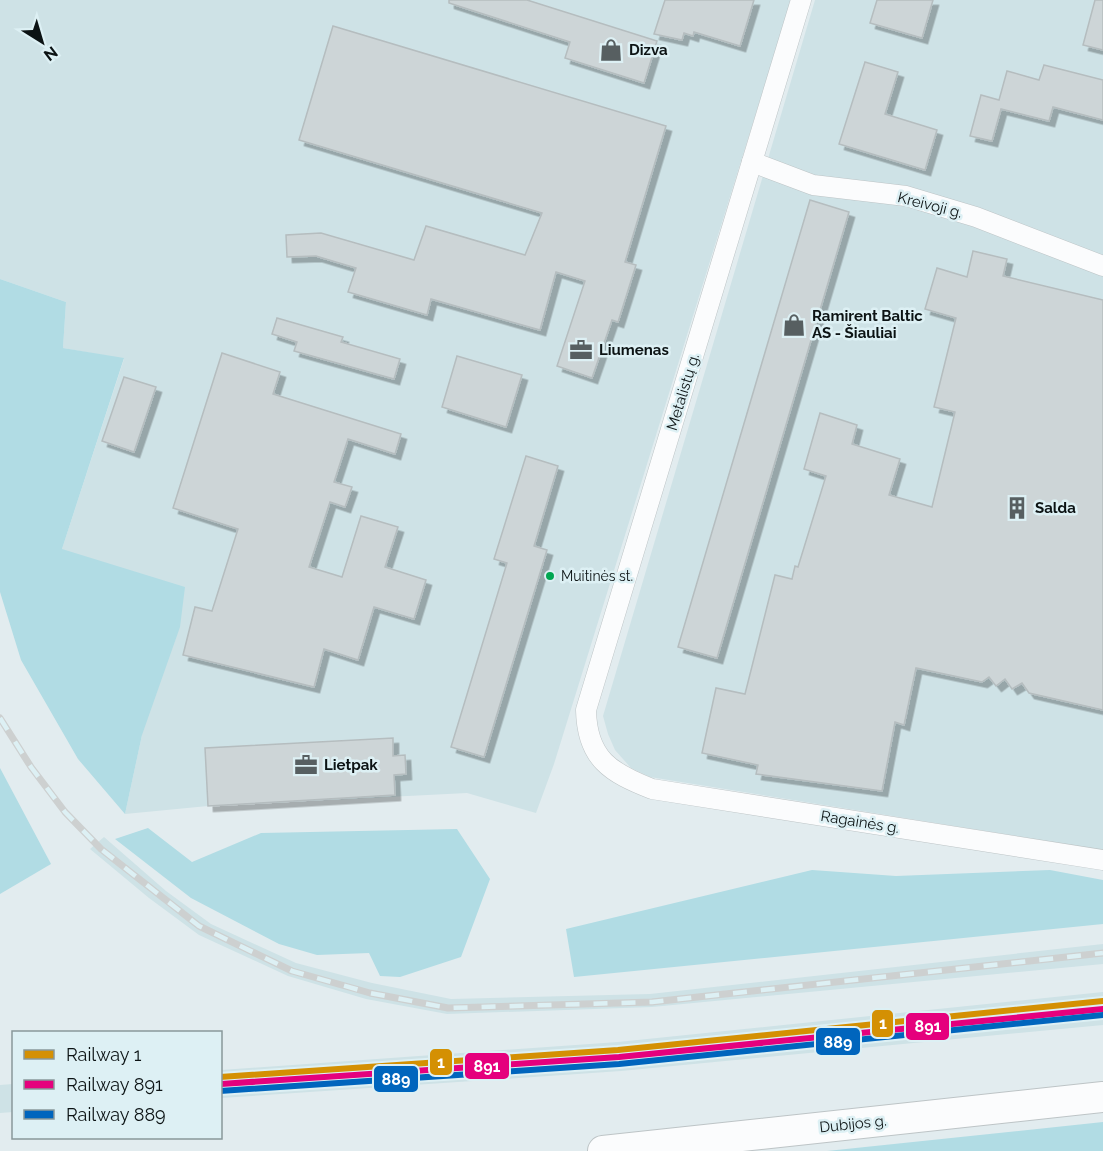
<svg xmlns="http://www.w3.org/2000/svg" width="1103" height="1151" font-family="Raleway,sans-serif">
<defs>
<filter id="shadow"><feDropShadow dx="5.5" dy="5.5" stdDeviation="0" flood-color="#0004"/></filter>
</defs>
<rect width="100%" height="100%" fill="#e2ecef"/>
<g fill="#cee2e6">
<polygon points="0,0 791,0 554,764 536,813 467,793 208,806 125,814 142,735 62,549 124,359 63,348 66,302 0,279"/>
<polygon points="815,0 1103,0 1103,850 650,777 631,768 615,750 608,734 603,716"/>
<polygon points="104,837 166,891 211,924 296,963 372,983 451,999 650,994 1103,944 1103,964 652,1007 447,1014 366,999 288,976 199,935 149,898 90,849"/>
<polygon points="1103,992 1103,1025 621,1071 221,1098 221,1070 618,1042"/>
<polygon points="13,1084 13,1112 0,1113 0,1085"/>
</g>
<g fill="#b1dce4">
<polygon points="0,279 66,302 63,348 124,358 62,549 185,587 180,627 142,735 125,814 78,759 21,660 0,592"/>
<polygon points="0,768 51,864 0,894"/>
<polygon points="148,828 192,862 261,833 457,829 490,879 461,957 400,977 380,976 369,953 317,955 279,944 191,898 115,839"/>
<polygon points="812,870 896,876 1050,870 1103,880 1103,924 574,977 566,929"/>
<polygon points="1103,1122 1103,1151 827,1151"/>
</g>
<g fill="#cdd5d7" stroke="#b5bdbf" stroke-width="1.5" filter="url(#shadow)">
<polygon points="449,0 527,0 657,41 644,83 565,58 570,42 449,3"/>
<polygon points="665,0 754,0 740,46 694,32 693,36 684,33 682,40 654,34"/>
<polygon points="877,0 933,0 922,38 870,23"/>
<polygon points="1095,0 1103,0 1103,50 1083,45"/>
<polygon points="333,26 666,126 625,262 636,265 618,322 612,320 592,378 557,366 585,281 556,272 540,330 431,299 427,315 348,292 356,268 316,256 287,257 286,235 321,233 414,260 426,226 525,255 542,213 299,140"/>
<polygon points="865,62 898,72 885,114 937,130 925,170 839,144"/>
<polygon points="1044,65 1103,80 1103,120 1053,107 1049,121 1001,109 992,141 970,136 981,95 999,100 1007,71 1039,80"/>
<polygon points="810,200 849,212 717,658 678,647"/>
<polygon points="973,251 1007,259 1003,276 1103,300 1103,710 1029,693 1022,683 1012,689 1005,679 996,686 989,677 982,682 916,668 904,725 895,722 882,791 756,774 758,765 702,753 716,688 745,694 775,575 792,579 795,566 798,567 826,476 804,469 820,413 857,425 852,444 900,459 889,495 932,507 955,412 934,407 956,318 925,309 937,268 967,277"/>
<polygon points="277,318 343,337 341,342 400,359 394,379 294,351 297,342 272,334"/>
<polygon points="222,353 280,372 273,394 401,434 395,454 348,439 334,482 352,487 345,507 330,502 309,567 342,577 361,516 398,527 385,567 426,580 414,619 374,607 358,660 324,649 314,687 183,655 195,607 212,611 238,529 173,508"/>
<polygon points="457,356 522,375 506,427 442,407"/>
<polygon points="124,377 156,387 134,452 102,441"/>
<polygon points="526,456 558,466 534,546 547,550 484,757 451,747 507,563 494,559"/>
<polygon points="393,738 393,756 405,755 406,774 394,775 395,795 208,806 205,748"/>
</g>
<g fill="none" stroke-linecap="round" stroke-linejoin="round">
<g stroke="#bdc4c6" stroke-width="21">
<g id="street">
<path d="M801,0L586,710C587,759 611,773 652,789L1103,860"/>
<polyline points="752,162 813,185 906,196 976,217 1103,266"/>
</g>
</g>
<g stroke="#bdc4c6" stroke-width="32">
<polyline id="primary" points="603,1151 1103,1097"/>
</g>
<use href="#street" stroke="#fbfcfd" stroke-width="20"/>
<use href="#primary" stroke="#fbfcfd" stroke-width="30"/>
<g stroke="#cdd0d0" stroke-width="7">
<polyline id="rail" points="0,718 31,767 65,812 101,849 199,926 292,971 370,993 448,1008 652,1002 1103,953"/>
</g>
<use href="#rail" stroke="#ddf0f4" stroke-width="4.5" stroke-dasharray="14" stroke-linecap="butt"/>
<g stroke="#ddf0f4" stroke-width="10">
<polyline id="rail-1" points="220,1077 618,1050 1103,1001"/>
</g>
<g stroke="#ddf0f4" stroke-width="10">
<polyline id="rail-2" points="221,1084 619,1057 1103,1009"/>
</g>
<g stroke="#ddf0f4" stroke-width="10">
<polyline id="rail-3" points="220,1091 619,1064 1103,1015"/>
</g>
<use href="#rail-1" stroke="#d49003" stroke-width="6"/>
<use href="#rail-2" stroke="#e5007d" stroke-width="6"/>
<use href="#rail-3" stroke="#0065bd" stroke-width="6"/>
</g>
<defs>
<g id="shop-bare" transform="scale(1.8)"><path d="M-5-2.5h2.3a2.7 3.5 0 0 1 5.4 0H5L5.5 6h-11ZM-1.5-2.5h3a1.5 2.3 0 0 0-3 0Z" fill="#575f61" stroke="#ddf0f4" stroke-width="2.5" paint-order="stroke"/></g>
<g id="office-bare" transform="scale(1.8)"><path d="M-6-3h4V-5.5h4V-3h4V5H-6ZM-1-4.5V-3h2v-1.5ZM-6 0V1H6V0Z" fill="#575f61" stroke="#ddf0f4" stroke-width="2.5" paint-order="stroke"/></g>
<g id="building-bare" transform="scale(1.8)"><path d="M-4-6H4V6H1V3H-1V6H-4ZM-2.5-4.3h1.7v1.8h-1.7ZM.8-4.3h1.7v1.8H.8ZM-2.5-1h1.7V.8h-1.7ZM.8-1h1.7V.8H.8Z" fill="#575f61" stroke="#ddf0f4" stroke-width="2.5" paint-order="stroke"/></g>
</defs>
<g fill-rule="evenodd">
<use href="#shop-bare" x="611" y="50"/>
<use href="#shop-bare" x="794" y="325"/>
<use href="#office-bare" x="581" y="350"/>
<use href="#building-bare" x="1017" y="508"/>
<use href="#office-bare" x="306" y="765"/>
</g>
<circle fill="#00a651" stroke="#ddf0f4" stroke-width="2" cx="550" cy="576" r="5"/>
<g text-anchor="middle" stroke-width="5" stroke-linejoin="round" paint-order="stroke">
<g font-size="14" fill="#0c1314" stroke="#ddf0f4" text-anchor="start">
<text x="561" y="581">Muitinės st.</text>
</g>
<g font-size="15" font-weight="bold" fill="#0c1314" stroke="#ddf0f4" text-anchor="start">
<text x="629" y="55">Dizva</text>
<text x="812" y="321">Ramirent Baltic<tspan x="812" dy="17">AS - Šiauliai</tspan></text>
<text x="599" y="355">Liumenas</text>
<text x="1035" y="513">Salda</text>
<text x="324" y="770">Lietpak</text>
</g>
<g font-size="15" fill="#0c1314" stroke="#ddf0f4">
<text transform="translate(930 205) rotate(14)" y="5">Kreivoji g.</text>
<text transform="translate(683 392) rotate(-73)" y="5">Metalistų g.</text>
<text transform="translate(860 822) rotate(9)" y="5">Ragainės g.</text>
<text transform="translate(853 1124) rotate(-6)" y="5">Dubijos g.</text>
</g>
</g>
<g stroke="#ddf0f4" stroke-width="2">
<rect x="871" y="1009" width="23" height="29" rx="6" fill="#d49003"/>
<rect x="905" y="1012" width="45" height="29" rx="6" fill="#e5007d"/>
<rect x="815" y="1027" width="46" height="29" rx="6" fill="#0065bd"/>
<rect x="429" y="1048" width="24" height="28" rx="6" fill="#d49003"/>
<rect x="464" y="1052" width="46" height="28" rx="6" fill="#e5007d"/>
<rect x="373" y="1065" width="46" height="28" rx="6" fill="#0065bd"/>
</g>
<g font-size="16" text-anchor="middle" font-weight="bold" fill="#fff">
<text x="883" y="1029">1</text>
<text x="928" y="1032">891</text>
<text x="838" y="1048">889</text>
<text x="441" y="1068">1</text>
<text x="487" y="1072">891</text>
<text x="396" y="1085">889</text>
</g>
<rect x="12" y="1031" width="210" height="108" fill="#ddf0f4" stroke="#89989a" stroke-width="1.5"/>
<rect x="24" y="1050" width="30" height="9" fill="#d49003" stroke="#89989a" stroke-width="1.5"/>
<text x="66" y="1061" font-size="18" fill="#0c1314">Railway 1</text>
<rect x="24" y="1080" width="30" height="9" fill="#e5007d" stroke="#89989a" stroke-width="1.5"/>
<text x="66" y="1091" font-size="18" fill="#0c1314">Railway 891</text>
<rect x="24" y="1110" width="30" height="9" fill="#0065bd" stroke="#89989a" stroke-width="1.5"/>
<text x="66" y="1121" font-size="18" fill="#0c1314">Railway 889</text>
<g transform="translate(42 42) rotate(143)" stroke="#ddf0f4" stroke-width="4.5" paint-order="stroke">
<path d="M0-4.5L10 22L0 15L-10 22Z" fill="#0c1314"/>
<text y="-9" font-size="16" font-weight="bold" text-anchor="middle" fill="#0c1314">N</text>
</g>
</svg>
